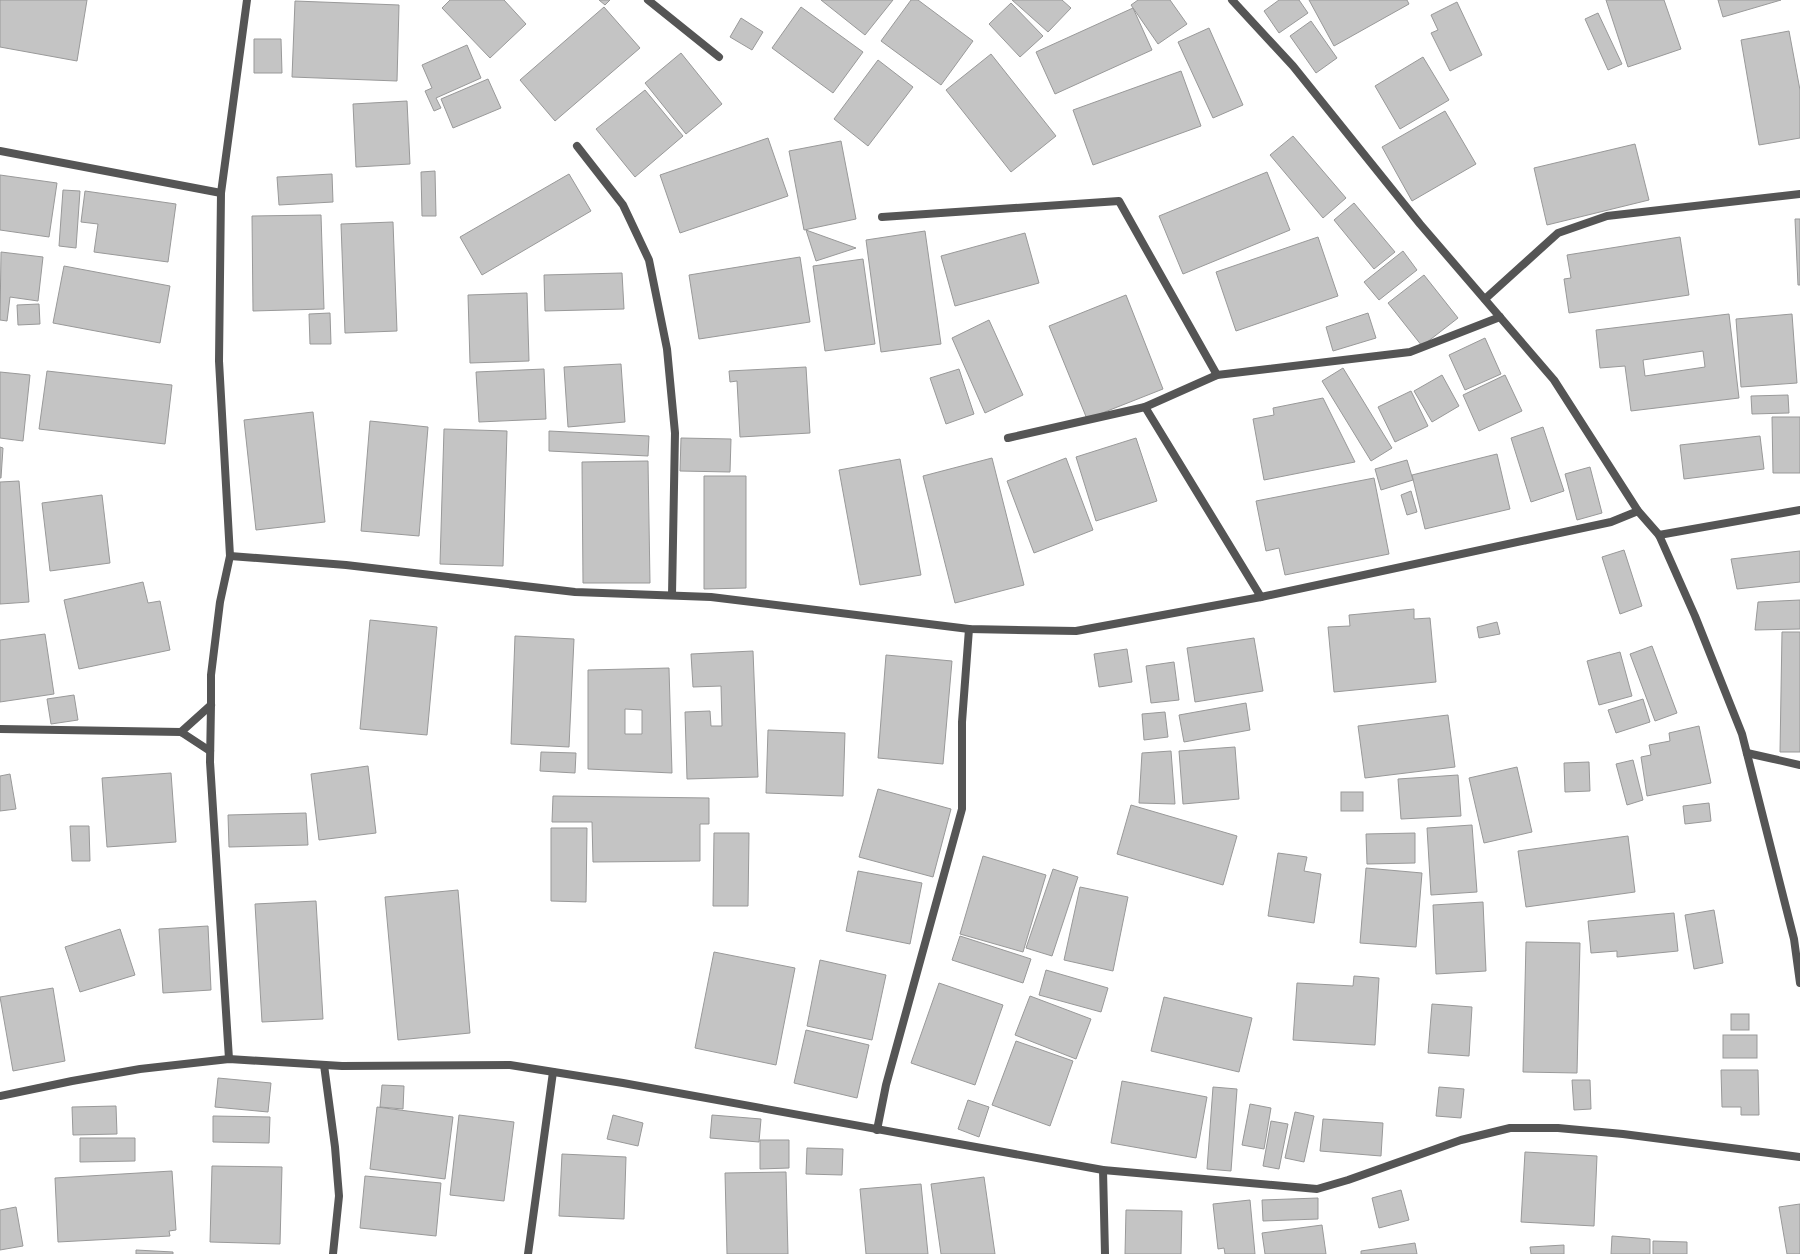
<svg xmlns="http://www.w3.org/2000/svg" width="1800" height="1254" font-family="Poppins,sans-serif">
<rect width="100%" height="100%" fill="#fff"/>
<g fill="#c4c4c4" stroke="#999" fill-rule="evenodd">
<polygon points="0,0 87,0 77,61 0,47"/>
<polygon points="450,0 504,0 526,24 490,58 442,8"/>
<polygon points="599,0 610,0 605,5"/>
<polygon points="821,0 893,0 865,35"/>
<polygon points="911,0 918,0 973,41 941,85 881,41"/>
<polygon points="1012,0 1062,0 1071,8 1048,32"/>
<polygon points="1138,0 1170,0 1187,24 1158,44 1131,5"/>
<polygon points="1279,0 1299,0 1308,13 1279,33 1264,11"/>
<polygon points="1309,0 1407,0 1409,4 1334,46"/>
<polygon points="1606,0 1664,0 1681,49 1628,67"/>
<polygon points="1718,0 1781,0 1723,17"/>
<polygon points="295,1 399,5 397,81 292,77"/>
<polygon points="1457,2 1482,55 1450,71 1431,33 1438,30 1431,15"/>
<polygon points="1011,3 1043,36 1020,57 989,24"/>
<polygon points="604,7 640,48 555,121 520,80"/>
<polygon points="801,7 863,52 833,93 772,48"/>
<polygon points="1133,8 1152,50 1055,94 1036,52"/>
<polygon points="1598,13 1622,64 1608,70 1585,19"/>
<polygon points="741,18 763,32 752,50 730,37"/>
<polygon points="1311,21 1337,58 1316,73 1290,36"/>
<polygon points="1209,28 1243,105 1213,118 1178,42"/>
<polygon points="1789,31 1800,90 1800,138 1759,145 1741,40"/>
<polygon points="254,39 281,39 282,73 254,73"/>
<polygon points="467,45 481,78 436,98 441,108 434,111 425,91 432,88 422,65"/>
<polygon points="681,53 722,104 686,134 645,83"/>
<polygon points="991,54 1056,136 1011,172 946,90"/>
<polygon points="1423,57 1449,100 1400,129 1375,86"/>
<polygon points="878,60 913,87 868,146 834,119"/>
<polygon points="1181,71 1201,126 1093,165 1073,110"/>
<polygon points="488,79 501,108 453,128 441,99"/>
<polygon points="645,90 683,136 635,177 596,129"/>
<polygon points="407,101 410,164 356,167 353,104"/>
<polygon points="1445,111 1476,164 1412,201 1382,147"/>
<polygon points="1293,136 1346,198 1323,218 1270,155"/>
<polygon points="768,138 788,196 680,233 660,175"/>
<polygon points="841,141 856,219 804,230 789,151"/>
<polygon points="1635,144 1649,200 1547,225 1534,168"/>
<polygon points="435,171 436,216 422,216 421,172"/>
<polygon points="1267,172 1290,230 1183,274 1159,216"/>
<polygon points="332,174 333,202 279,205 277,177"/>
<polygon points="569,174 591,211 482,275 460,237"/>
<polygon points="0,175 57,183 49,237 0,230"/>
<polygon points="63,190 80,191 76,248 59,246"/>
<polygon points="85,191 176,204 168,262 94,252 98,224 81,222"/>
<polygon points="1354,203 1395,252 1374,269 1334,220"/>
<polygon points="321,215 324,309 253,311 252,216"/>
<polygon points="1795,219 1800,219 1800,285 1798,285"/>
<polygon points="393,222 397,331 345,333 341,224"/>
<polygon points="806,230 856,248 816,261"/>
<polygon points="925,231 941,344 881,352 866,240"/>
<polygon points="1025,233 1039,283 955,306 941,256"/>
<polygon points="1318,237 1338,296 1236,331 1216,272"/>
<polygon points="1680,237 1689,295 1569,313 1564,279 1571,278 1567,255"/>
<polygon points="1403,251 1417,270 1379,300 1364,282"/>
<polygon points="1,252 43,257 38,301 10,297 7,321 0,320"/>
<polygon points="800,257 810,322 699,339 689,275"/>
<polygon points="863,259 875,344 825,351 813,266"/>
<polygon points="64,266 170,286 160,343 53,323"/>
<polygon points="622,273 624,309 545,311 544,275"/>
<polygon points="1424,275 1458,318 1422,346 1388,303"/>
<polygon points="527,293 529,361 470,363 468,295"/>
<polygon points="1126,295 1163,389 1087,419 1049,326"/>
<polygon points="39,304 40,324 18,325 17,305"/>
<polygon points="330,313 331,344 310,344 309,314"/>
<polygon points="1368,313 1376,338 1333,351 1326,327"/>
<path d="M1729,314L1739,398L1631,411L1625,366L1600,368L1596,330ZM1703,351L1705,367L1645,376L1643,360Z"/>
<polygon points="1792,314 1797,383 1741,387 1736,319"/>
<polygon points="989,320 1023,395 985,413 952,338"/>
<polygon points="1485,338 1501,374 1465,390 1449,355"/>
<polygon points="621,364 625,422 568,427 564,367"/>
<polygon points="806,367 810,433 740,437 737,381 730,382 729,371"/>
<polygon points="1343,368 1392,448 1371,461 1322,381"/>
<polygon points="544,369 546,419 479,422 476,372"/>
<polygon points="959,369 974,414 946,424 930,378"/>
<polygon points="47,371 172,385 165,444 39,429"/>
<polygon points="0,372 30,375 23,441 0,438"/>
<polygon points="1442,375 1459,406 1432,422 1414,391"/>
<polygon points="1505,375 1522,411 1479,431 1463,395"/>
<polygon points="1411,391 1428,426 1395,442 1378,407"/>
<polygon points="1788,395 1789,413 1752,414 1751,396"/>
<polygon points="1323,398 1355,462 1264,480 1253,419 1274,415 1273,408"/>
<polygon points="313,412 325,522 256,530 244,420"/>
<polygon points="1772,417 1800,417 1800,473 1773,473"/>
<polygon points="370,421 428,427 419,536 361,531"/>
<polygon points="1543,427 1564,491 1531,502 1511,438"/>
<polygon points="444,429 507,431 503,566 440,564"/>
<polygon points="549,431 649,436 648,456 549,451"/>
<polygon points="1760,436 1764,469 1684,479 1680,445"/>
<polygon points="681,438 731,439 730,472 680,471"/>
<polygon points="1136,438 1157,501 1096,521 1076,457"/>
<polygon points="0,447 3,448 1,478 0,478"/>
<polygon points="1497,454 1510,509 1425,529 1412,475"/>
<polygon points="992,458 1024,585 955,603 923,476"/>
<polygon points="1066,458 1093,530 1034,553 1007,481"/>
<polygon points="900,459 921,575 860,585 839,470"/>
<polygon points="1407,460 1413,480 1381,490 1375,469"/>
<polygon points="648,461 650,583 583,583 582,462"/>
<polygon points="1590,467 1602,513 1577,520 1565,474"/>
<polygon points="704,476 746,476 746,588 704,589"/>
<polygon points="1374,478 1389,554 1285,575 1279,548 1266,551 1256,501"/>
<polygon points="19,481 29,602 0,604 0,482"/>
<polygon points="1411,491 1417,512 1407,515 1401,495"/>
<polygon points="102,495 110,563 50,571 42,503"/>
<polygon points="1624,550 1642,606 1620,614 1602,557"/>
<polygon points="1800,551 1800,582 1737,589 1731,559"/>
<polygon points="143,582 148,603 160,601 170,650 79,669 64,600"/>
<polygon points="1800,600 1800,629 1755,630 1758,602"/>
<polygon points="1414,609 1414,619 1430,618 1436,682 1334,692 1328,627 1350,626 1349,615"/>
<polygon points="370,620 437,627 427,735 360,729"/>
<polygon points="1497,622 1500,634 1479,638 1477,627"/>
<polygon points="1782,632 1800,632 1800,752 1780,752"/>
<polygon points="45,634 54,694 0,702 0,640"/>
<polygon points="515,636 574,639 569,747 511,744"/>
<polygon points="1254,638 1263,691 1195,702 1187,648"/>
<polygon points="1652,646 1677,713 1655,721 1630,654"/>
<polygon points="1127,649 1132,682 1099,687 1094,654"/>
<polygon points="753,651 758,777 687,779 685,712 710,711 711,726 722,726 721,686 693,687 691,654"/>
<polygon points="1620,652 1632,696 1599,705 1587,661"/>
<polygon points="886,655 952,661 943,764 878,758"/>
<polygon points="1174,662 1179,700 1151,703 1146,666"/>
<path d="M669,668L672,773L588,769V670ZM625,709L642,710V734H625Z"/>
<polygon points="74,695 78,720 51,724 47,699"/>
<polygon points="1643,699 1650,722 1616,733 1608,710"/>
<polygon points="1246,703 1250,730 1184,742 1179,715"/>
<polygon points="1165,712 1168,737 1144,740 1142,714"/>
<polygon points="1448,715 1455,767 1365,778 1358,726"/>
<polygon points="1699,726 1711,783 1647,796 1641,757 1651,755 1649,745 1670,741 1669,733"/>
<polygon points="768,730 845,733 843,796 766,793"/>
<polygon points="1235,747 1239,799 1183,804 1179,751"/>
<polygon points="1171,751 1175,804 1139,803 1142,753"/>
<polygon points="541,752 576,753 575,773 540,771"/>
<polygon points="1633,760 1643,800 1627,805 1616,764"/>
<polygon points="1589,762 1590,791 1565,792 1564,763"/>
<polygon points="368,766 376,833 319,840 311,774"/>
<polygon points="1517,767 1532,832 1484,843 1469,778"/>
<polygon points="171,773 176,842 107,847 102,778"/>
<polygon points="10,774 16,809 0,811 0,776"/>
<polygon points="1458,775 1461,816 1401,819 1398,779"/>
<polygon points="878,789 951,809 933,877 859,857"/>
<rect x="1341" y="792" width="22" height="19"/>
<polygon points="553,796 709,798 709,824 700,824 700,861 593,862 592,822 552,822"/>
<polygon points="1709,803 1711,821 1685,824 1683,806"/>
<polygon points="1131,805 1237,836 1223,885 1117,854"/>
<polygon points="306,813 308,845 229,847 228,815"/>
<polygon points="1472,825 1477,892 1431,895 1427,828"/>
<polygon points="70,826 89,826 90,861 72,861"/>
<polygon points="551,828 587,828 586,902 551,901"/>
<polygon points="714,833 749,833 748,906 713,906"/>
<polygon points="1415,833 1415,863 1367,864 1366,834"/>
<polygon points="1628,836 1635,892 1526,907 1518,851"/>
<polygon points="1278,853 1307,857 1304,871 1321,874 1314,923 1268,916"/>
<polygon points="983,856 1046,875 1023,952 960,934"/>
<polygon points="1366,868 1422,873 1416,947 1360,943"/>
<polygon points="1053,869 1078,877 1052,956 1026,948"/>
<polygon points="858,871 922,883 910,944 846,931"/>
<polygon points="1080,887 1128,897 1113,971 1064,960"/>
<polygon points="458,890 470,1033 398,1040 385,897"/>
<polygon points="316,901 323,1019 262,1022 255,904"/>
<polygon points="1483,902 1486,971 1436,974 1433,905"/>
<polygon points="1714,910 1723,963 1694,969 1685,915"/>
<polygon points="1674,913 1678,951 1617,957 1617,951 1591,953 1588,921"/>
<polygon points="208,926 211,990 163,993 159,929"/>
<polygon points="120,929 135,975 80,992 65,947"/>
<polygon points="960,936 1031,959 1023,983 952,960"/>
<polygon points="1526,942 1580,943 1577,1073 1523,1072"/>
<polygon points="714,952 795,968 776,1065 695,1048"/>
<polygon points="820,960 886,975 872,1040 807,1026"/>
<polygon points="1046,970 1108,988 1101,1012 1039,995"/>
<polygon points="1354,976 1379,978 1375,1045 1293,1040 1297,983 1353,986"/>
<polygon points="939,983 1003,1005 975,1085 911,1063"/>
<polygon points="53,988 65,1061 13,1071 0,997"/>
<polygon points="1030,996 1091,1019 1076,1059 1015,1035"/>
<polygon points="1164,997 1252,1018 1239,1072 1151,1051"/>
<polygon points="1432,1004 1472,1007 1469,1056 1428,1053"/>
<rect x="1731" y="1014" width="18" height="16"/>
<polygon points="806,1030 869,1045 857,1098 794,1083"/>
<rect x="1723" y="1035" width="34" height="23"/>
<polygon points="1016,1041 1073,1061 1050,1126 992,1105"/>
<polygon points="1721,1070 1758,1070 1759,1115 1741,1115 1741,1107 1722,1107"/>
<polygon points="218,1078 271,1083 268,1112 215,1107"/>
<polygon points="1572,1080 1590,1080 1591,1109 1574,1110"/>
<polygon points="1122,1081 1207,1097 1196,1158 1111,1143"/>
<polygon points="382,1085 404,1086 403,1109 380,1107"/>
<polygon points="1213,1087 1237,1089 1231,1171 1207,1169"/>
<polygon points="1439,1087 1464,1089 1461,1118 1436,1116"/>
<polygon points="968,1100 989,1107 979,1137 958,1129"/>
<polygon points="1250,1104 1271,1108 1264,1149 1242,1145"/>
<polygon points="116,1106 117,1134 73,1135 72,1107"/>
<polygon points="377,1107 453,1117 445,1179 370,1169"/>
<polygon points="1295,1112 1314,1116 1304,1162 1285,1158"/>
<polygon points="459,1115 514,1122 504,1201 450,1195"/>
<polygon points="613,1115 643,1123 638,1146 607,1139"/>
<polygon points="712,1115 761,1119 759,1142 710,1138"/>
<polygon points="213,1116 270,1117 269,1143 213,1142"/>
<polygon points="1323,1119 1383,1123 1381,1156 1320,1151"/>
<polygon points="1271,1121 1288,1124 1279,1169 1263,1166"/>
<polygon points="80,1138 135,1138 135,1161 80,1162"/>
<polygon points="760,1140 789,1140 789,1168 760,1169"/>
<polygon points="807,1148 843,1149 842,1175 806,1174"/>
<polygon points="1525,1152 1597,1156 1594,1226 1521,1222"/>
<polygon points="562,1154 626,1157 624,1219 559,1216"/>
<polygon points="212,1166 282,1167 280,1244 210,1242"/>
<polygon points="172,1171 176,1230 169,1231 170,1236 58,1242 55,1178"/>
<polygon points="786,1172 788,1254 727,1254 725,1173"/>
<polygon points="365,1176 441,1183 436,1236 360,1228"/>
<polygon points="984,1177 995,1254 941,1254 931,1184"/>
<polygon points="921,1184 928,1254 866,1254 860,1189"/>
<polygon points="1401,1190 1409,1220 1379,1228 1372,1198"/>
<polygon points="1318,1198 1318,1219 1263,1221 1262,1200"/>
<polygon points="1250,1200 1255,1254 1225,1254 1224,1248 1218,1249 1213,1204"/>
<polygon points="1800,1204 1800,1254 1787,1254 1779,1207"/>
<polygon points="16,1207 23,1246 0,1250 0,1210"/>
<polygon points="1126,1210 1182,1211 1181,1254 1125,1254"/>
<polygon points="1322,1225 1326,1254 1265,1254 1262,1233"/>
<polygon points="1612,1236 1650,1239 1650,1254 1611,1254"/>
<polygon points="1653,1241 1687,1242 1687,1254 1653,1254"/>
<polygon points="1415,1243 1417,1254 1361,1254 1361,1251"/>
<polygon points="1564,1245 1564,1254 1531,1254 1530,1247"/>
<polygon points="136,1250 173,1252 173,1254 136,1254"/>
</g>
<g fill="none" stroke-linecap="round" stroke-linejoin="round">
<g stroke="#555" stroke-width="8">
<polyline points="648,0 719,57"/>
<polyline points="577,146 623,205 649,260 667,349 675,433 672,595"/>
<polyline points="0,151 221,193"/>
<polyline points="882,217 1119,201 1217,375"/>
<polyline points="1485,299 1558,233 1607,216 1800,194"/>
<polyline points="1145,407 1261,597"/>
<polyline points="1008,438 1145,407 1217,375 1410,352 1500,317"/>
<polyline points="1659,535 1800,510"/>
<polyline points="230,556 346,565 575,592 711,597 969,629 1076,631 1261,597 1611,522 1638,511"/>
<polyline points="0,729 181,732 210,751"/>
<polyline points="181,732 211,705"/>
<polyline points="1747,753 1800,765"/>
<polyline points="229,1059 210,762 211,705 211,675 220,602 230,556 219,361 221,193 247,0"/>
<polyline points="324,1065 335,1147 339,1196 333,1254"/>
<polyline points="0,1096 72,1081 140,1069 229,1059 342,1066 510,1065 623,1083 1103,1170 1317,1189 1348,1180 1461,1140 1510,1128 1558,1128 1623,1134 1800,1157"/>
<polyline points="877,1130 886,1085 962,809 962,722 969,629"/>
<polyline points="1103,1170 1105,1254"/>
<polyline points="528,1254 553,1072"/>
</g>
<polyline stroke="#555" stroke-width="8" points="1232,0 1293,66 1420,224 1554,380 1638,511 1659,535 1695,616 1742,734 1794,939 1800,983"/>
</g>
</svg>
